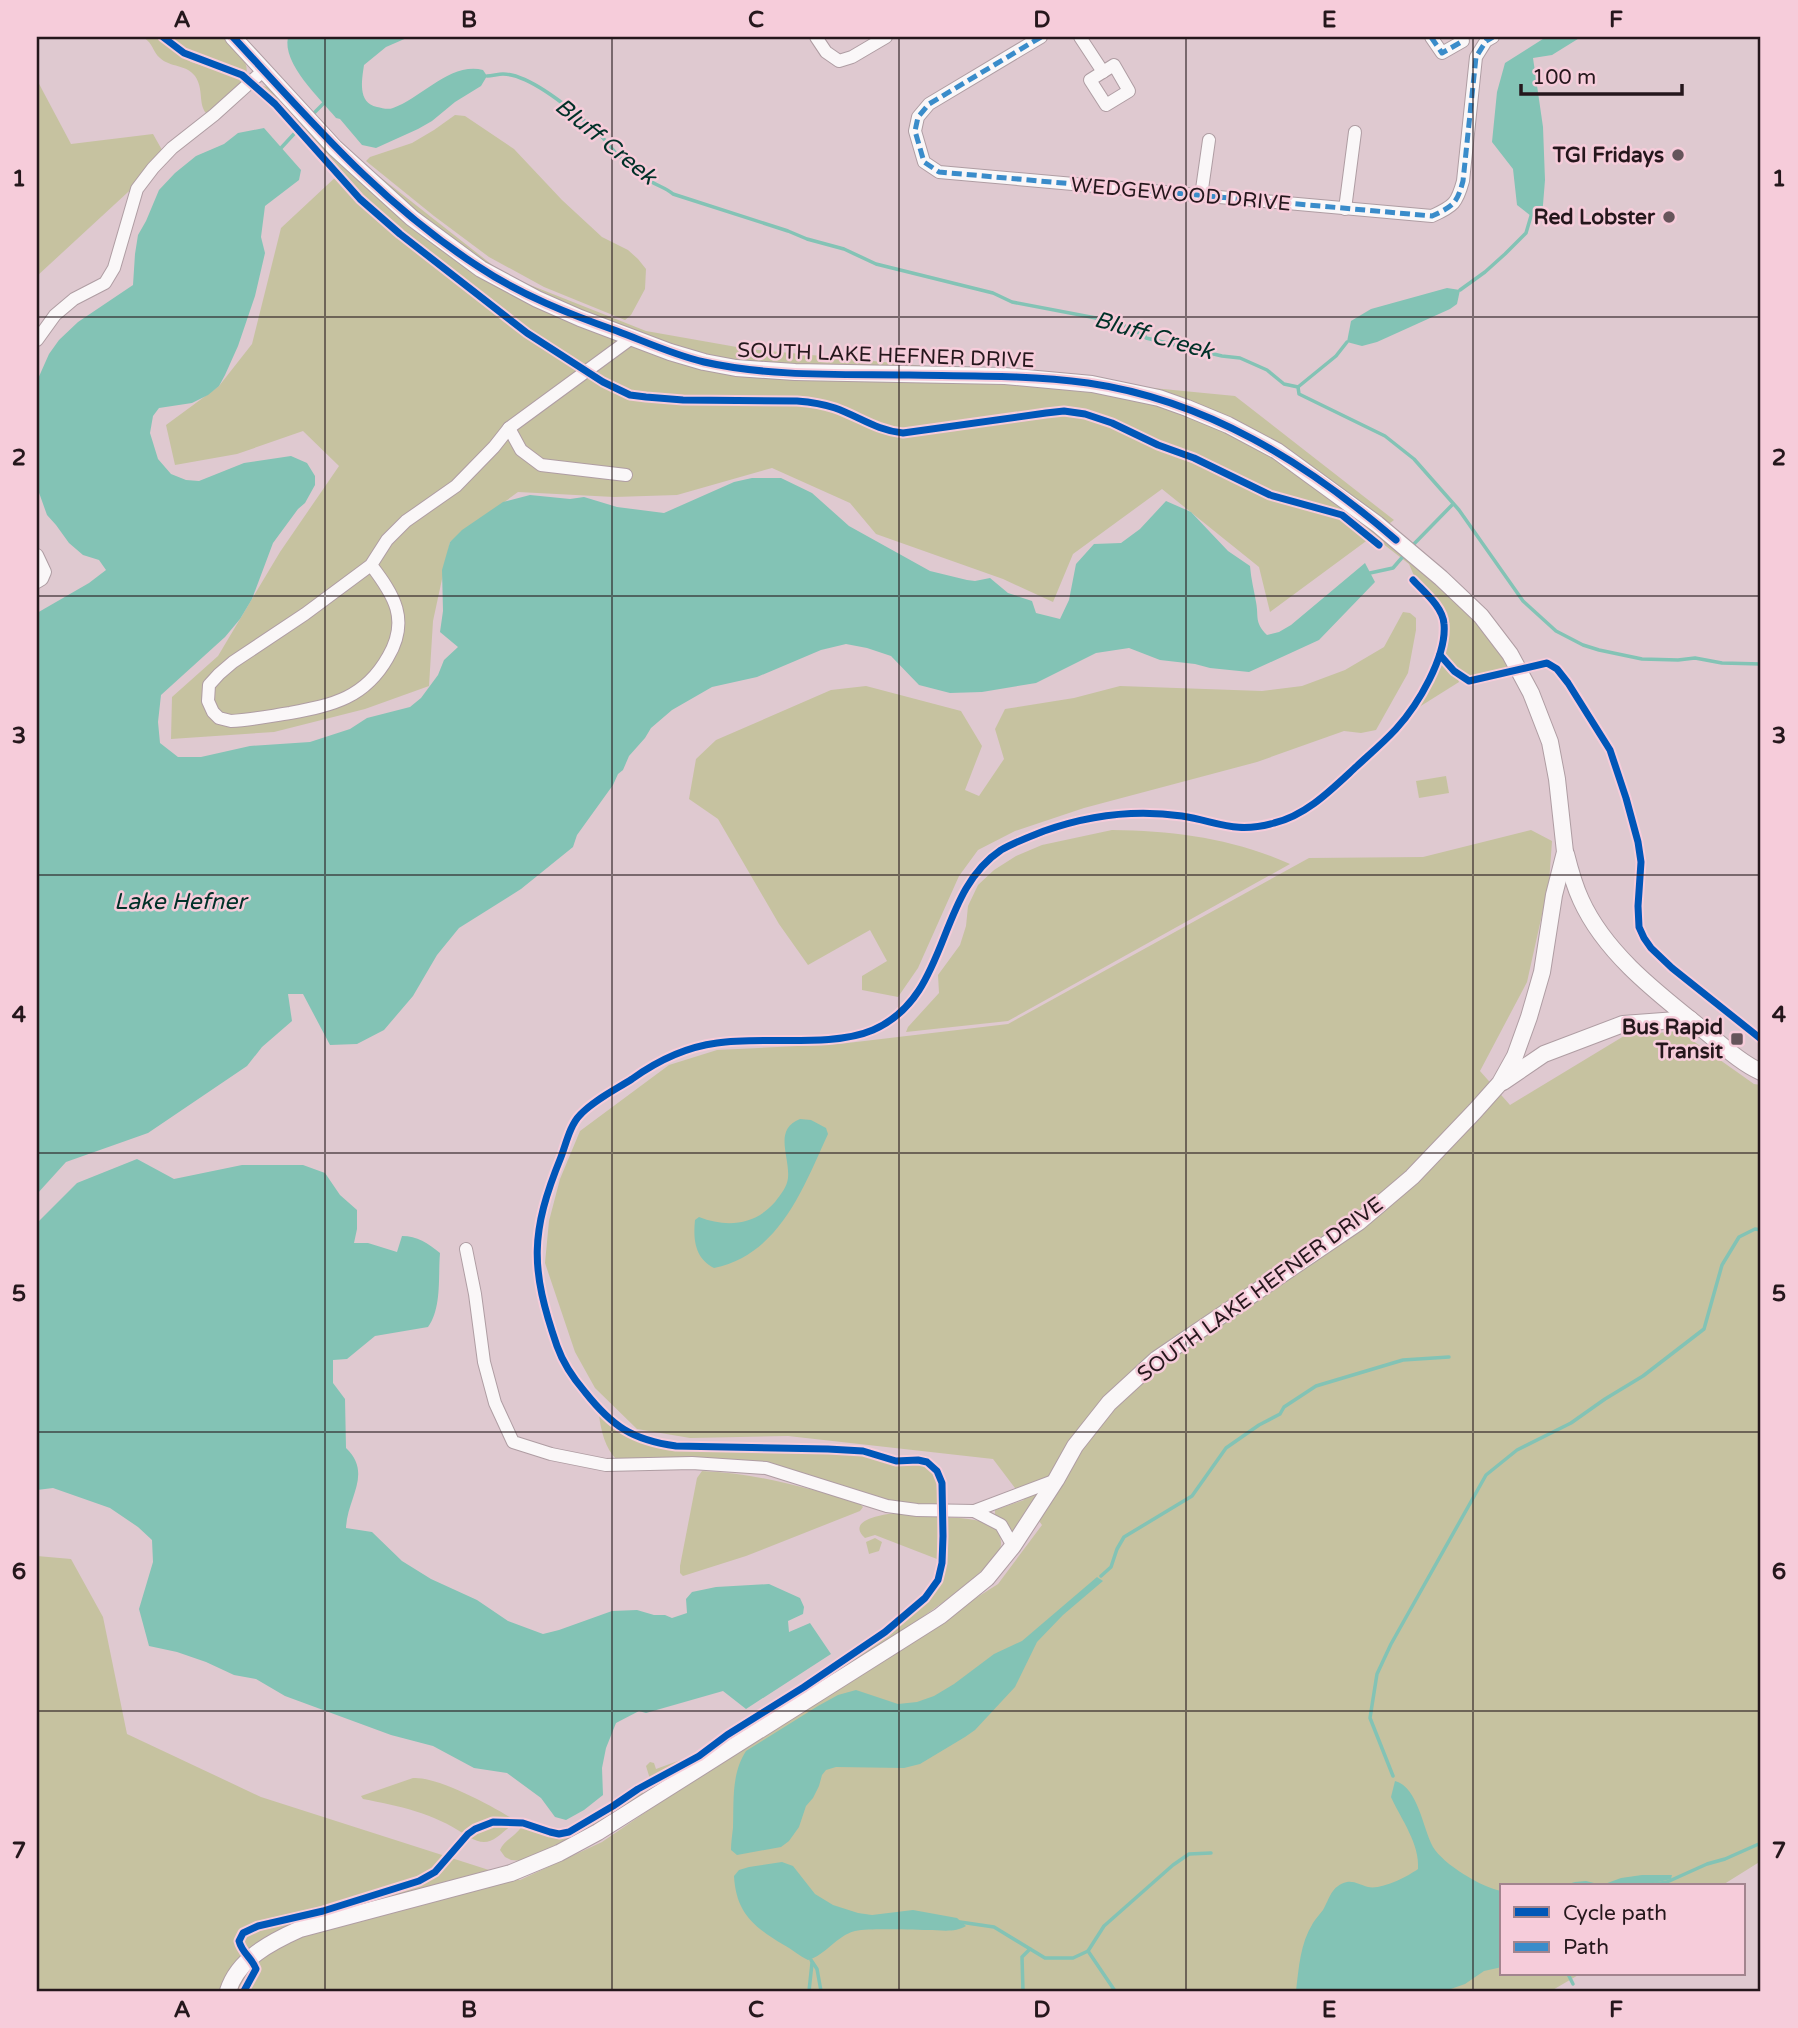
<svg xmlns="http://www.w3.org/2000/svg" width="1798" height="2028" font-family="'Varela Round',sans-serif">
<rect width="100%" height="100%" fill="#dfc9d0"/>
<g fill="#c6c2a0">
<path d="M143,37H157L191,62L237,77L242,81L223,101L206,113C198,104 204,89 195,76C186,64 171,68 160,58C152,51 154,44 143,37Z"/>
<path d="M167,37H223C233,47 251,60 246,76L240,71L191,53Z"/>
<polygon points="37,80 71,144 153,134 166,157 37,276"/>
<polygon points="258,85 268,87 272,91 345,168 356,158 505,275 646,331 748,349 1235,396 1394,520 1378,532 1452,597 1487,634 1509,666 1505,669 1472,677 1465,675 1448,661 1444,652 1448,625 1443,609 1415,578 1409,564 1373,536 1270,612 1259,567 1162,489 1073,554 1053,602 1003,579 876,534 850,503 772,468 677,495 614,497 518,492 450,542 433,621 429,686 365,709 274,732 171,739 172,697 218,656 280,552 339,466 303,431 237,454 175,465 166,425 219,386 252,344 281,228 340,173 294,121"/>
<polygon points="455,115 465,116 514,149 562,200 602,237 628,250 638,259 646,269 645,289 631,315 625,320 544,287 489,257 434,216 366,161 370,157 412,143 434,130"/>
<polygon points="1403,612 1410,613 1416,618 1416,630 1408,673 1376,730 1361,733 1344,731 1257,762 1084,808 1015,831 978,850 959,876 918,968 898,997 862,990 862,976 887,961 870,930 808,965 779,924 718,819 689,799 696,759 716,740 831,690 866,686 961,711 982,746 965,790 979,796 1004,759 995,729 1005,709 1074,698 1120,686 1262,691 1302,686 1345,670 1384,647"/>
<polygon points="1440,663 1458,678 1459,682 1416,709"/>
<polygon points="1446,776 1449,793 1419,798 1416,781"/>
<path d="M1112,830C1176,831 1231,838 1290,864L1008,1021L906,1032L908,1027L939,993L938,975L960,945L966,926L968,906L978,885L994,870L1016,856L1042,845Z"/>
<polygon points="1531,830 1552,841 1549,883 1527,982 1480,1071 1510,1105 1624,1036 1679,1031 1754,1084 1761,1085 1761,1861 1721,1886 1502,1886 1502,1974 1580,1974 1551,1991 37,1991 37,1556 71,1559 103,1617 127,1734 261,1797 520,1880 602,1842 725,1758 998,1584 1042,1525 1031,1510 1012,1532 995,1515 995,1510 1024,1500 993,1459 788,1436 690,1438 637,1429 595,1388 575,1352 545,1263 549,1221 560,1179 580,1131 669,1065 717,1050 839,1044 1008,1024 1309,858 1423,857"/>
<path d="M599,1415C620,1432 640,1443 666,1449L853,1453L895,1464H922L929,1467L936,1475L938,1506L915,1505L874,1497L791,1471L617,1460C605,1448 601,1431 599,1415Z"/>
<path d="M702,1471C756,1473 807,1488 859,1503L863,1507L860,1511L746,1556L683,1576L680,1573V1566L697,1478Z"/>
<path d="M901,1513L938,1517L937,1559L875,1535L865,1538C844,1519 888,1513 901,1513Z"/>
<path d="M945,1517C963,1519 1002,1517 1001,1544C1001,1579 767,1717 727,1742L724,1740L874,1643L926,1601L935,1590L943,1574Z"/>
<polygon points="875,1538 882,1542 879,1551 869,1554 866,1542"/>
<polygon points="697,1754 650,1779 646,1766 650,1762 654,1763 656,1769"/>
<path d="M413,1778C437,1776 492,1806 513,1819C493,1817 479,1822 464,1834C433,1813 399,1806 363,1799L361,1796Z"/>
<path d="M643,1790V1796L567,1842L524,1861L511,1860L505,1857L500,1850C504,1840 516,1836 521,1827C534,1830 546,1837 560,1837C583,1836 622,1802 643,1790Z"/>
<path d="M500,1825L511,1826C496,1837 489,1849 469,1837L487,1827Z"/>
</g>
<g fill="#83c3b5">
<path d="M288,37H409L386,47L364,65C362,79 357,103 377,107C382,108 388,110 393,108C422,98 450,62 483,70L487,76L481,86L455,102L432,121L418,129L376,148L362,145L340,119L336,118C320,98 282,64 288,37Z"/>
<polygon points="1546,37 1581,37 1552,55 1533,58 1543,127 1545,180 1542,217 1531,216 1517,205 1513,169 1492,142 1497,92 1505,63"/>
<path d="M264,128L301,170L299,180L265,206L261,237L265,253L255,296L238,346L225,375L219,386L208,395L192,403L159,408L153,416L150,433L158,459L171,474L186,480L199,481L244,463L291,456L307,463L315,476V485L305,503L298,509L273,543L252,599L240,619L225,637L161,695L158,722L160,743L178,757H201L250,746L310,742L350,729L367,718L410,707L421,698L438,675L444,660L458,647L440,632L443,611L442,570L450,542L462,530L503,502L530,495L570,499L584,497L617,507L664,513L734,482L752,478H781L812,493L849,526L930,571L967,580L975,581L990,578L1008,593L1032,601L1036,613L1060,619L1069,600L1076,564L1094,544L1121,543L1140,529L1166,501L1191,512L1228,551L1250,566C1251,579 1254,590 1256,602C1259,617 1254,622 1267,635L1279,632L1291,625L1365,563L1375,582L1319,640L1249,672L1210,668L1195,664L1160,660L1129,648L1096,653L1036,683L982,692L950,693L919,685L891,656L867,648L846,644L821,650L757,677L712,687L672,710L651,728L645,738L629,756L623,770L618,774L613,785L577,835L573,847L521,889L459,928L437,955L413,996L384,1030L357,1044L330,1045L303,994H288L292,1021L262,1047L247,1066L148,1133L66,1162L37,1194V613L89,583L106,570L99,560L83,555L69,543L56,525L47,515L37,487V381L49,354L59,340L78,322L133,285L135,254L138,235L146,221L159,190L175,173L196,156L224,144L238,133Z"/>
<polygon points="1447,288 1460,290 1457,304 1450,309 1377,342 1362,346 1347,342 1351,321 1371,309"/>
<path d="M800,1119L811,1120L826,1128L828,1134C803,1188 780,1254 714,1268C695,1258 693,1240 695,1220L699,1217C727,1228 755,1225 775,1202C781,1194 787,1187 788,1178C790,1156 773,1130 800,1119Z"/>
<path d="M137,1159L174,1179L242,1165H303L325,1173L340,1195L357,1210V1229L354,1243H368L397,1252L402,1236C417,1236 428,1243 440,1253C438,1276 442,1308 428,1327L375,1336L347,1359L333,1360V1383L345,1399L346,1448C373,1474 347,1498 346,1528L372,1532L402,1561L431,1579L477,1600L508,1621L543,1634L559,1630L612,1611L637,1610L654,1615H665L672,1618L687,1613L686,1599L692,1592L716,1587L769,1584L800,1598L804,1607L803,1614L788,1621L789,1632L810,1623L831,1654L746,1709L723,1691L646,1713L639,1711L616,1723L606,1748L602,1768L603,1795L584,1810L566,1820L555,1817L541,1798L507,1773L474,1768L433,1746L391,1735L285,1696L256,1679L234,1675L206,1662L177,1652L149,1646L139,1609L153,1562L152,1540L138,1527L110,1508L53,1488L37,1490V1223L77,1183Z"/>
<path d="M1097,1577L1103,1581L1063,1615L1037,1642L1015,1687L975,1730L965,1737L920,1764L904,1768L836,1767L826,1770L822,1775L819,1786L813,1798L806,1806L799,1827L789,1841L781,1847L737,1855L731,1850C731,1843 732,1836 733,1828C734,1802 731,1774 746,1751L818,1706L838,1695L856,1690L898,1704L917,1702L934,1696L954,1684L994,1654L1022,1641Z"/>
<path d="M1395,1781C1418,1787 1423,1829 1433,1847C1443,1864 1482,1888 1502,1891V1967L1484,1971L1465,1984L1445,1991H1296C1299,1967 1300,1944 1313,1923C1316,1918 1320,1914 1323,1910C1330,1898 1331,1886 1347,1882C1355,1881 1360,1885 1368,1887C1381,1890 1407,1877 1418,1869C1420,1844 1401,1819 1391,1797Z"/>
<path d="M782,1862L793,1866L815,1894L833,1905L858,1913L872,1915L913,1910L957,1918L966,1926C955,1933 940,1930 928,1930C908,1930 872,1928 855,1931C836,1936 826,1955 808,1960C799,1956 792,1949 784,1945C754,1927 736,1913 734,1876L739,1870L749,1867Z"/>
<polygon points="1642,1875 1672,1875 1671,1879 1641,1886 1561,1886 1575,1882 1586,1881 1602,1885 1621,1878"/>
</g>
<polygon fill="#dfc9d0" points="137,1155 164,1169 137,1156 81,1177 37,1222 37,1218 75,1180 75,1179 136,1155"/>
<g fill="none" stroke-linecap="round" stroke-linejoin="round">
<g stroke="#83c3b5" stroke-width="3.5">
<path d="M487,76C492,76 498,74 503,74C531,74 577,114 598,133C606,140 612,150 620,157C629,165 640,174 650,181C658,186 666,188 673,194L788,231L807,239L844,249L876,264L993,293L1012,302L1117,322L1145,336L1146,338L1222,356L1240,358L1267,370L1284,384L1298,387L1299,394L1385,436L1414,459L1459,510L1523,601L1556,631L1583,645L1599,650L1642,659L1678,660L1695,658L1722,663L1761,664"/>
<polyline points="311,116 324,103"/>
<polyline points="281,148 305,122"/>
<polyline points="1460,290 1485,272 1505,254 1526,233 1531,216"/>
<polyline points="1298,387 1336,356 1347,342"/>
<polyline points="1411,547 1453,504"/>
<polyline points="1370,573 1393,568 1406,553"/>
<polyline points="1101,1576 1111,1567 1117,1549 1124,1537 1192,1496 1226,1448 1259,1425 1280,1414 1284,1407 1316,1386 1403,1360 1449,1357"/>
<polyline points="1393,1776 1370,1718 1377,1674 1391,1644 1486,1475 1517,1450 1571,1423 1605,1399 1643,1376 1704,1329 1722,1265 1739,1237 1755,1229 1761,1230"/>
<polyline points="1644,1886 1667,1882 1707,1864 1725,1859 1761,1843"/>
<polyline points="960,1922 994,1927 1045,1958 1073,1958 1088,1951 1104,1926 1173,1865 1189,1854 1211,1853"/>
<polyline points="1088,1951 1115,1991"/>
<polyline points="811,1960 817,1969 821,1991"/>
<polyline points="1568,1974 1573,1984"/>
<polyline points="809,1991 812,1963"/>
<polyline points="1023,1991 1022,1957 1030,1949"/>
</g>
<g stroke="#af9da3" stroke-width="14">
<g id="minor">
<polyline points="816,37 826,52 839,61 852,57 886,37"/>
<path d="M1041,37L929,104L918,117L915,131L924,162L939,172L1432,216C1454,206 1457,203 1463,181L1476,57L1486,41L1493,37"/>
<polyline points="1080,37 1103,72"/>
<polyline points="1431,37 1442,53 1463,41"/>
<polygon points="1114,65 1129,91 1106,105 1090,80"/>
<polyline points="1201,196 1209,140"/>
<polyline points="1345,209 1355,132"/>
<polyline points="37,340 55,315 74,299 105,283 114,268 137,189 153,168 172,148 214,115 264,70"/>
<polyline points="509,428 521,450 541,465 626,475"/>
<polyline points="37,555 45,572 42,579 37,582"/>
<path d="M371,565C394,595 410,620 388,657C365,698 333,705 290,713C270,716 251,720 231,721L219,718L213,712L208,701L209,685L219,674L233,662L305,614L371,565L387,540L406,521L456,486L494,447L509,428L633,337"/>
<polyline points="466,1249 475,1294 484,1362 495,1403 513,1442 551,1454 606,1465 692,1463 766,1468 887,1506 917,1510 974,1511 1056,1480"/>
<polyline points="974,1511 1001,1525 1013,1546"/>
</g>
</g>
<g stroke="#af9da3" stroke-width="18">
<g id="tertiary">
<path d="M1566,854C1570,870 1574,885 1581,900C1605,953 1656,992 1701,1028C1720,1043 1739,1062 1761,1072"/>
<polyline points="1503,1082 1544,1054 1623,1024 1690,1019"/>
<path d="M228,1991C238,1959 271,1942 300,1929L511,1873L559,1853L598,1832L940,1616L987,1578L1013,1546L1056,1480L1075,1446L1109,1403L1157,1359L1359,1222L1412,1177L1475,1111L1500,1083L1515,1056L1529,1017L1542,972L1554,895L1565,852L1557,779L1550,742L1531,693L1510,654L1481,616L1441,578L1377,524L1277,451L1228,425L1187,408L1159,398L1092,384L1005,376L795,372L736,368L704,362L670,352L580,318L537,299L481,269L412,218L335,148L233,37"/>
</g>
</g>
<use href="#minor" stroke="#faf7f8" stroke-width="12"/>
<use href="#tertiary" stroke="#faf7f8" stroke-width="16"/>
<g stroke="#3a8cca" stroke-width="5" stroke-dasharray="10 5" stroke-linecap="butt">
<path d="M1041,37L929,104L918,117L915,131L924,162L939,172L1432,216C1454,206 1457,203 1463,181L1476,57L1486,41L1493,37"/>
<polyline points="1431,37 1442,53 1463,41"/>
</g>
<g stroke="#f6ccda" stroke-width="11">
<g id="cycleway">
<path d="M163,37L184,53L242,75L275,104L360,199L400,234L527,333L603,382L630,395L646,397L683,400L797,401C810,402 823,404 835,408C860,417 876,430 903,433L1046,413L1064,411L1085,414L1112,423L1158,445L1194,458L1270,495L1342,515L1379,545"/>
<path d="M233,37C311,121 381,204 479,267C521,295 569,314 617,331C646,342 674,355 704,362C771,377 842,374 909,375C969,376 1029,375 1088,383C1206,400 1307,463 1396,540"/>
<polyline points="1440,655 1454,671 1469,681 1547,663 1557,669 1568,683 1610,750 1626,798 1638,842 1641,862 1638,906 1639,927 1644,938 1651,948 1672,968 1761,1039"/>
<path d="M244,1991L256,1969C252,1958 242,1953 239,1941L243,1933L258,1926L323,1911L419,1881L435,1872L468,1834L475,1829L493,1822L523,1823L550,1832L559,1834L569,1832L613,1806L638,1789L699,1756L727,1735L804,1687L885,1632L925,1598L938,1580L942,1563L943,1536L942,1483L937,1471L927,1462L918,1460L896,1461L863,1451L828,1449L676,1446C632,1440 612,1426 585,1392C573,1378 563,1363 557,1346C530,1268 530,1233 561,1157C566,1144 570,1125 580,1115C594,1100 615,1090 632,1079C657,1061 686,1047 717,1043C764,1036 831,1048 873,1030C951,996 935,894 1001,850C1015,842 1029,837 1044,831C1089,815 1134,809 1182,816C1219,822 1235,834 1274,823C1307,815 1332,789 1357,766C1370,754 1384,742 1396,729C1418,705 1447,656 1444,624C1443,607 1424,592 1413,580"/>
</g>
</g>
<use href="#cycleway" stroke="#0057b8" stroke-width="7"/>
</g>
<path fill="none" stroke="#25171c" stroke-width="2" stroke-opacity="0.55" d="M325,37V1991M612,37V1991M899,37V1991M1186,37V1991M1473,37V1991M37,317H1761M37,596H1761M37,875H1761M37,1153H1761M37,1432H1761M37,1711H1761"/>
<g fill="#66555b" stroke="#f6ccda" stroke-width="2.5">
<circle cx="1678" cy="155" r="7"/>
<circle cx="1669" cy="217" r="7"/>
<rect x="1730" y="1032" width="14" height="14" rx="3.5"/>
</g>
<g text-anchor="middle" stroke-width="5" stroke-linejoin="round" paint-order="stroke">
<g font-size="21" font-weight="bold" fill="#25171c" stroke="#f6ccda" text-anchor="end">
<text x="1664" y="162">TGI Fridays</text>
<text x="1655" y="224">Red Lobster</text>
<text x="1723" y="1034">Bus Rapid<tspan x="1723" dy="24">Transit</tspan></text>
</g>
<g font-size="21" fill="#25171c" stroke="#f6ccda">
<text transform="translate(1181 194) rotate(5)" y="7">WEDGEWOOD DRIVE</text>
<text transform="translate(886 355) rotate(2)" y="7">SOUTH LAKE HEFNER DRIVE</text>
<text transform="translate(1260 1289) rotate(-36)" y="7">SOUTH LAKE HEFNER DRIVE</text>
</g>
<g font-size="23" font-style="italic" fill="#003128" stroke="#f6ccda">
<text transform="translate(606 141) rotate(39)" y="8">Bluff Creek</text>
<text transform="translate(1154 335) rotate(16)" y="8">Bluff Creek</text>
<text x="180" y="909">Lake Hefner</text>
</g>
</g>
<rect width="1798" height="2028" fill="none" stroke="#f6ccda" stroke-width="77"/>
<rect x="1500" y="1884" width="245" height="91" fill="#f6ccda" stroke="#a2848e" stroke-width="2"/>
<rect x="1514" y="1907" width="35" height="10" fill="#0057b8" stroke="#a2848e" stroke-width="2"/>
<text x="1563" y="1920" font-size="21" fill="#25171c">Cycle path</text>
<rect x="1514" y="1942" width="35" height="10" fill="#3a8cca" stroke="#a2848e" stroke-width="2"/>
<text x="1563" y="1954" font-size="21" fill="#25171c">Path</text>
<path d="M1521 84v10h161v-10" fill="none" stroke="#25171c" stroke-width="3.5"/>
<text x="1532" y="84" font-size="21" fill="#25171c" stroke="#f6ccda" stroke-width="5" paint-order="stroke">100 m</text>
<rect x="38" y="38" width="1721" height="1952" fill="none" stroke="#25171c" stroke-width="2.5"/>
<g font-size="23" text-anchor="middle" font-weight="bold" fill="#25171c">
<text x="182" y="27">A</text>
<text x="469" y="27">B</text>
<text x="756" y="27">C</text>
<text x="1042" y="27">D</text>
<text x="1329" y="27">E</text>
<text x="1616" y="27">F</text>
<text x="19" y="186">1</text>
<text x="1779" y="186">1</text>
<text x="19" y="465">2</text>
<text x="1779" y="465">2</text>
<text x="19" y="743">3</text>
<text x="1779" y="743">3</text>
<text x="19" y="1022">4</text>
<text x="1779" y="1022">4</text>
<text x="19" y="1301">5</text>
<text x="1779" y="1301">5</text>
<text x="19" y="1579">6</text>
<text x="1779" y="1579">6</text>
<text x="19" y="1858">7</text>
<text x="1779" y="1858">7</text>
<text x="182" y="2017">A</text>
<text x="469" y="2017">B</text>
<text x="756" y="2017">C</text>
<text x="1042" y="2017">D</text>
<text x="1329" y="2017">E</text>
<text x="1616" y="2017">F</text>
</g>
</svg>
